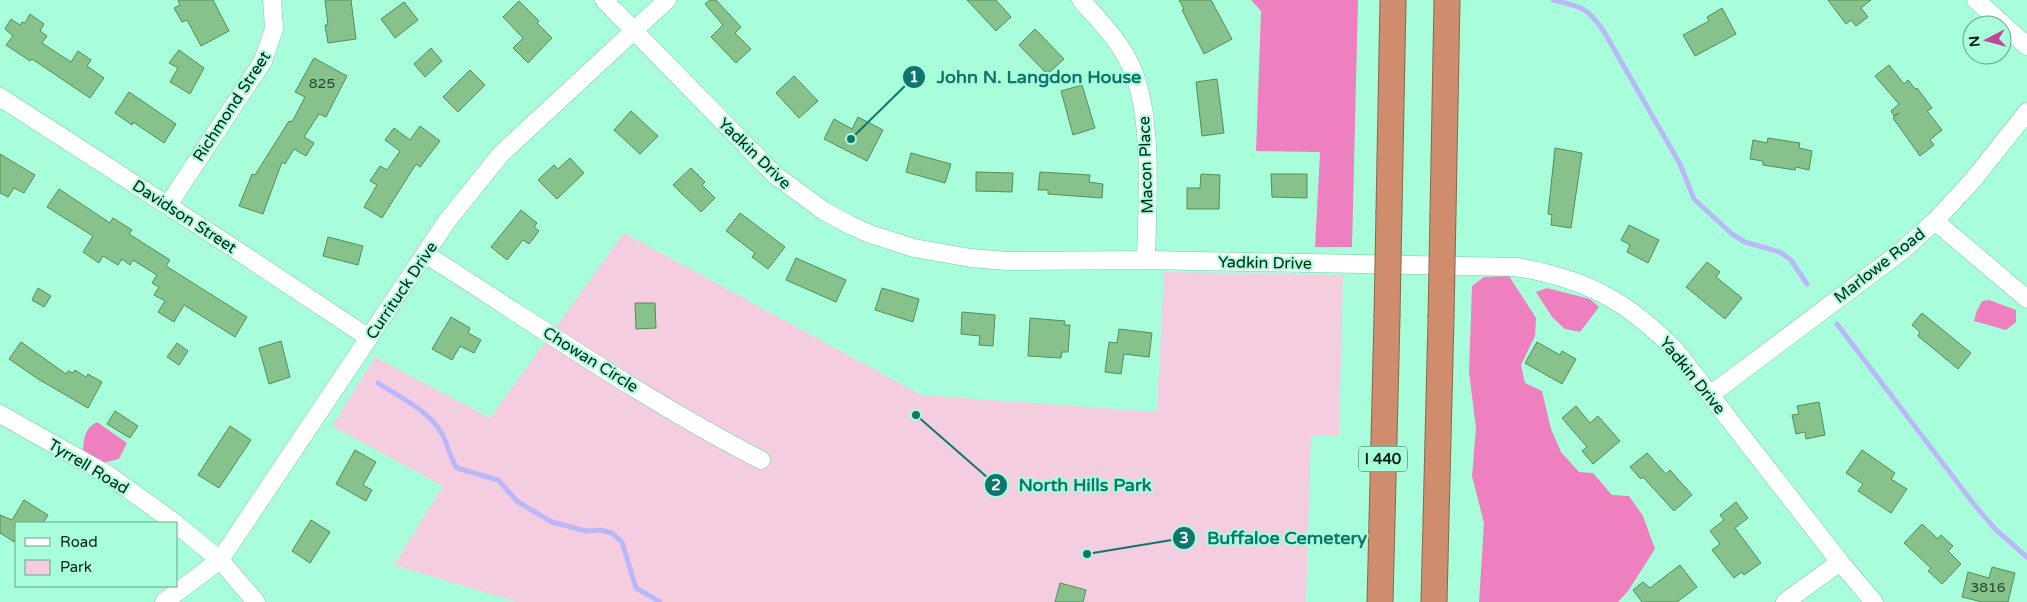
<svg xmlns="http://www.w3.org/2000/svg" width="2027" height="602" font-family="'Varela Round',sans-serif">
<rect width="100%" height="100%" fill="#a8feda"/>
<polygon fill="#f4cde1" points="624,233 921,395 1157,412 1164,272 1343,275 1339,436 1311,436 1306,602 517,602 394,565 443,486 332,426 375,357 490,418"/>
<g fill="#ee80bf">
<polygon points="1251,0 1358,0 1352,247 1315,247 1320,152 1256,151 1261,11"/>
<polygon points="1509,276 1536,318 1535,336 1521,365 1525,383 1542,391 1551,429 1561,452 1579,472 1593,473 1612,495 1629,496 1643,516 1655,549 1628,591 1618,602 1479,602 1484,523 1472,476 1476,428 1469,372 1472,286 1484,277"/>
<polygon points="1547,288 1590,299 1599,307 1580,332 1565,329 1552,317 1536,292"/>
<polygon points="1989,300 2016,310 2016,322 2006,330 1974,321 1976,313 1982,301"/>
<path d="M97,422L127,443L119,459L102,463L83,450C84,437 85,428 97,422Z"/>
</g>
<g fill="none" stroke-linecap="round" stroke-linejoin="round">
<g stroke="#bbb8f9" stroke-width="5">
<path d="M1553,0C1581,7 1586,6 1603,30L1680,164L1694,199L1732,234L1745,242L1780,252L1791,260L1807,284"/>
<polyline points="1837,324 1973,503 1995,529 2027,557"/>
<path d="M378,383C399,397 428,410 441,432C448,443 449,457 457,468L498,480L518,502L552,522L586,531L600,530L612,533L622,542L636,588L660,602"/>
</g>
</g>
<g fill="#87c18b" stroke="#548d59">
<polygon points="178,0 213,0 229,31 201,46 187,20 182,22 174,8 180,5"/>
<polygon points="325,0 351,0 356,39 328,43 325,25 328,25"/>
<polygon points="710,0 716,0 741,27 735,33 751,49 736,63 711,37 723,25 705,4"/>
<polygon points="967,0 996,0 1011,17 996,31"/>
<polygon points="1179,0 1211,0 1232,39 1204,54 1182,10 1184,9"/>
<polygon points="1828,0 1871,0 1861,8 1868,17 1856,26 1851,20 1846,24"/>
<polygon points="519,1 539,21 537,23 552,38 528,63 513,48 523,38 503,17"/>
<polygon points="404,2 418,20 395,38 381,19"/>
<polygon points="1722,8 1736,34 1695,56 1683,35 1709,21 1707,17"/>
<polygon points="30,14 44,24 40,31 47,36 42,43 71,62 78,51 91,60 87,66 104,78 90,98 32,59 30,61 6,45 13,36 5,29 11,19 20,25 22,22 25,23"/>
<polygon points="1035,29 1064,59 1050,72 1045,72 1019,45"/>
<polygon points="431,48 442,61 425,77 414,64"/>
<polygon points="179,50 204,68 190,94 170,82 178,68 169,63"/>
<polygon points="314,58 347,76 326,117 319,114 304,137 314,143 306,156 294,149 285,164 282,162 263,214 239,206 252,174 255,175 289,121 292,122 305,97 295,92"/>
<polygon points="1889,65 1904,84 1908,80 1916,90 1917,88 1932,108 1927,111 1942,130 1930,140 1934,145 1920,156 1893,118 1899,113 1894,116 1891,111 1899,104 1875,76"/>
<polygon points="470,70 485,85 458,112 443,97"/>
<polygon points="794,76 818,101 799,118 776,93"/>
<polygon points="1217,79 1224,133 1202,136 1196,82"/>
<polygon points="1082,85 1095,128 1073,135 1061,91"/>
<polygon points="129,92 176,124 164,143 133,122 132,125 115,113"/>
<polygon points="631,111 658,136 640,154 614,130"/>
<polygon points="858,117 883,130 867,161 824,139 834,119 852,129"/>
<polygon points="420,126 440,141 420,167 416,164 382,218 364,207 377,185 370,181 380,166 387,170 400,151 385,140 394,128 410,140"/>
<polygon points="1768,138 1800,143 1799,148 1812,151 1809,170 1796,167 1795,170 1763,165 1763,161 1750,159 1753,140 1767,143"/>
<polygon points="1555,148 1582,153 1571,228 1551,225 1552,215 1548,214"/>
<polygon points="911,153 951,164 945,183 906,172"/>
<polygon points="0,154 35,175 24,193 14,188 8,197 0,193"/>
<polygon points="570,158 584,173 557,199 538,180 554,165 558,169"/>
<polygon points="691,168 705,182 702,185 715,198 701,212 673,185"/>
<polygon points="976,172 1013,173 1012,192 976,191"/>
<polygon points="1040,172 1090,175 1089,182 1103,184 1102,198 1048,194 1048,190 1038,190"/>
<polygon points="1201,174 1220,175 1219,209 1187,209 1187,188 1200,188"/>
<polygon points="1271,174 1307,174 1307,198 1272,197"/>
<polygon points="59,189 110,223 113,218 132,230 129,234 170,260 166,266 247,317 235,337 184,305 174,322 158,312 165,301 154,295 159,287 152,283 157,275 133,260 130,265 122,259 118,265 103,256 99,263 83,252 93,236 47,207"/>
<polygon points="521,210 537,223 534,227 539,231 529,244 523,240 507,260 491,247"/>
<polygon points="740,213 785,247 768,269 752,257 755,253 726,231"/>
<polygon points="1629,225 1659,240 1648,263 1627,252 1630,245 1621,240"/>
<polygon points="328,237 363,246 358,265 323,256"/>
<polygon points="796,258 846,280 836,302 786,280"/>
<polygon points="1707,262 1720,272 1716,277 1742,298 1725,319 1686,287"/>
<polygon points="38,288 51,296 44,307 32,300"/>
<polygon points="882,288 919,299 913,322 875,310"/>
<polygon points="635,303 655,303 656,328 636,329"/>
<polygon points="962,312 995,315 993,346 979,345 980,336 961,334"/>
<polygon points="1922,313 1971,353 1958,369 1918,336 1920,332 1912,325"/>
<polygon points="451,317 470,328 468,333 481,340 474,353 460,346 452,360 432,349"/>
<polygon points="1030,318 1065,321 1064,325 1070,325 1068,352 1062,352 1061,358 1028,356"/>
<polygon points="1119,329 1152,333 1149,357 1124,354 1121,374 1105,372 1109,342 1117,343"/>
<polygon points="281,341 290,377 269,384 259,348"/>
<polygon points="21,342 66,374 68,371 73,373 75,370 86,377 88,374 102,382 88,408 38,379 9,359"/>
<polygon points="1537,342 1560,355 1562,351 1576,359 1562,384 1525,363"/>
<polygon points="177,343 188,351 179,365 167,357"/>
<polygon points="1819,402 1825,435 1806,439 1805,432 1796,434 1792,415 1799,414 1797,406"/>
<polygon points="1576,406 1590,423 1598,416 1620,441 1593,464 1582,451 1587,447 1562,418"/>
<polygon points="115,411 138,426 130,438 107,424"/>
<polygon points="230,426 251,440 219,488 198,475"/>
<polygon points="355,450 376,462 363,485 372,490 366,501 336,484"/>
<polygon points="1862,450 1895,473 1891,479 1907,489 1891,513 1858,491 1863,484 1846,473"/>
<polygon points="1647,453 1666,474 1670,470 1692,495 1674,511 1643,477 1641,479 1630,467"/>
<polygon points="24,500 48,515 43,523 16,523 16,543 0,533 0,515 12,520"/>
<polygon points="1736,502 1748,518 1735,528 1761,563 1744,575 1742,572 1734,578 1712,550 1720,544 1710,531 1724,520 1720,515"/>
<polygon points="311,520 330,532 310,563 292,551"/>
<polygon points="1922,524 1938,539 1941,535 1953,546 1948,551 1961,564 1942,584 1928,571 1931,568 1904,543"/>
<polygon points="1680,565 1697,587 1677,602 1642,602 1633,590 1643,582 1650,588"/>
<polygon points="1992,567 2015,573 2008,602 1982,602 1962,597 1968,572 1989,578"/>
<polygon points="1060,583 1086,590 1083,602 1055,602"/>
</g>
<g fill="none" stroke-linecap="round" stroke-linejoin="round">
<g stroke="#7ca" stroke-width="19">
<g id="minor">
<path d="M604,0L775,175L824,211L850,225L870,234L914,248L971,258L1007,261L1146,260L1516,267C1584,278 1628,301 1676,351L1840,562L1874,602"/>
<path d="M1081,0C1098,19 1116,37 1128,60C1155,111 1147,202 1146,260"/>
<polyline points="1976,0 2027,46"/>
<polyline points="0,97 235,249 369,338"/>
<polyline points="168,205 263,61 274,29 272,0"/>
<polyline points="1935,221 2027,299"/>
<path d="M425,254C536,324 644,400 761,460"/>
<polyline points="1710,395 1903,250 1935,221 1973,180 2027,112"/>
<polyline points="0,414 110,476 175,523"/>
<polyline points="176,524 220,560 256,602"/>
<polyline points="164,602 220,560 447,221 501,154 667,0"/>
<polyline points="1785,602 1840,562"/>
</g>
</g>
<g stroke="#87674e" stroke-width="27">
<g id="highway">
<polyline points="1389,211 1393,0"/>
<polyline points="1443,213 1447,0"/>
<polyline points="1380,602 1387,317"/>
<polyline points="1434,602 1441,318"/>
</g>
</g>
<use href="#minor" stroke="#fff" stroke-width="18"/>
<use href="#highway" stroke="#d08d6e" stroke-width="25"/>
<g stroke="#87674e" stroke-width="27" stroke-linecap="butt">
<g id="highway-bridge">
<polyline points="1387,317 1389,211"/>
<polyline points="1441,318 1443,213"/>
</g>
</g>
<use href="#highway-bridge" stroke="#d08d6e" stroke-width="25"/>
</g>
<g text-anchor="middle" stroke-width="4" stroke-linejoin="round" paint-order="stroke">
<g font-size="14" fill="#224832">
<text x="322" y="88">825</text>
<text x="1988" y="592">3816</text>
</g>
<rect fill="#a8feda" stroke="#32634f" stroke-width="1" x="1359" y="446.5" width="48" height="25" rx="4"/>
<g font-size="15" font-weight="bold" fill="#002014">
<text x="1383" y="464">I 440</text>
</g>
<g font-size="16" fill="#002014" stroke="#a8feda">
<text transform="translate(231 106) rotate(-57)" y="6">Richmond Street</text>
<text transform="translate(755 153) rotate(44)" y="6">Yadkin Drive</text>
<text transform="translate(1145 165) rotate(-92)" y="6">Macon Place</text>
<text transform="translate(185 216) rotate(33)" y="6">Davidson Street</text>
<text transform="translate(1265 262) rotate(1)" y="6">Yadkin Drive</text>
<text transform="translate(1879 265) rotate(-38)" y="6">Marlowe Road</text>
<text transform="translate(401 290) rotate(-56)" y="6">Currituck Drive</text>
<text transform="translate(591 359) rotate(32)" y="6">Chowan Circle</text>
<text transform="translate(1693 375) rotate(51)" y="6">Yadkin Drive</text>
<text transform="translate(89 466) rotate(31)" y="6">Tyrrell Road</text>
</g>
</g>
<path fill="none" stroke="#0f766e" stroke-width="2" d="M851 139L914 77M916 415L996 485M1087 554L1184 538"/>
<g fill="#0f766e" stroke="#a8feda" stroke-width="2">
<circle cx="851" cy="139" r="5"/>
<circle cx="916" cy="415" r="5"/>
<circle cx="1087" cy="554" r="5"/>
<circle cx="914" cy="77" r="12"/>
<circle cx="996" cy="485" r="12"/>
<circle cx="1184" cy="538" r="12"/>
</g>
<g font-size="15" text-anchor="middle" font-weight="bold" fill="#fff">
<text x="914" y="82">1</text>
<text x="996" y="490">2</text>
<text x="1184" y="543">3</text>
</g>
<g font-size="18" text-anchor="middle" font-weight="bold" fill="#0f766e" stroke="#a8feda" stroke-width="4" stroke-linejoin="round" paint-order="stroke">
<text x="1039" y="83">John N. Langdon House</text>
<text x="1085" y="491">North Hills Park</text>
<text x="1287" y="544">Buffaloe Cemetery</text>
</g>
<rect x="15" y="522" width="162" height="65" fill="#a8feda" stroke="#65a58b"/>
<rect x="25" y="538" width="25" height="8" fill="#ffffff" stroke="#65a58b"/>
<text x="60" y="547" font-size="15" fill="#002014">Road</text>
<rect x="25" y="560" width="25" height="15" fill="#f4cde1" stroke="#65a58b"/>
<text x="60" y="572" font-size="15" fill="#002014">Park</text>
<g transform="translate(1987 40) rotate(264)"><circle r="24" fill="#a8feda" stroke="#65a58b"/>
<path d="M0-4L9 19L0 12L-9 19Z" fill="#c44694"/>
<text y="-8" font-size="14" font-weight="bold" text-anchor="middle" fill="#002014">N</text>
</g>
</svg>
